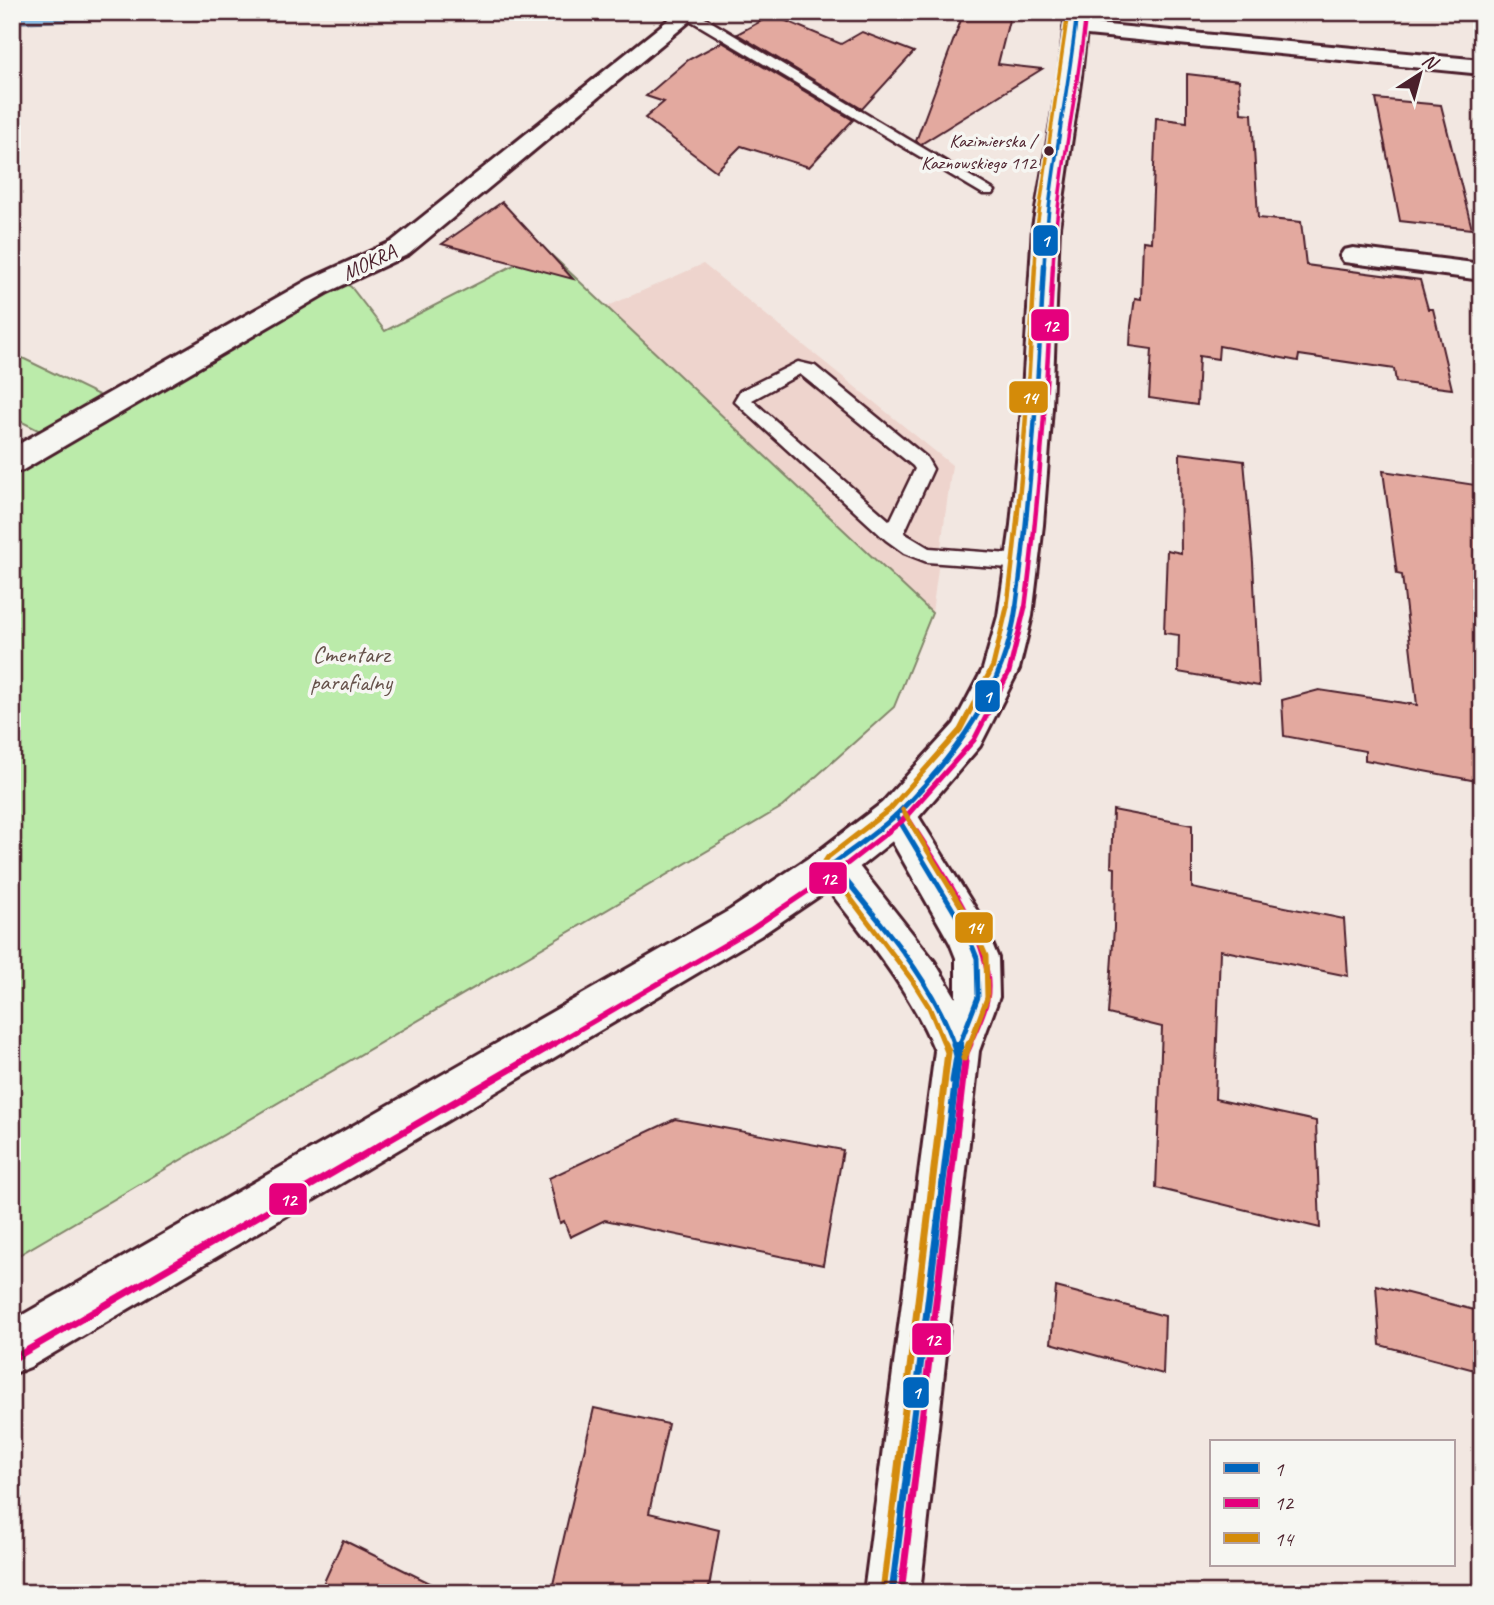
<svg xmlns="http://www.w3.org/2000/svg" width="1494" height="1605" font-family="Caveat,sans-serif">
<rect width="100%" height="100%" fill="#f2e7e1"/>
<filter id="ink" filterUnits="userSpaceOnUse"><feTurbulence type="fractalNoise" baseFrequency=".0143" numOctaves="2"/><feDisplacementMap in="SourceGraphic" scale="14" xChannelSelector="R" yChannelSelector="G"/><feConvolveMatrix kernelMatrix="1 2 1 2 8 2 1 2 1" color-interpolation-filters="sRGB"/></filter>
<g filter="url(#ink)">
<polygon fill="#eed4cd" points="703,264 952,465 932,613 606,307"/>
<g fill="#bbebaa" stroke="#82856a" stroke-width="2">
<polygon points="545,249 932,613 894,707 782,807 12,1259 12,472 340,280 351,287 385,331"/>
<polygon points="12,353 107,399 46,434 12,417"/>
</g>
<polygon fill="#8dc2eb" stroke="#72819e" stroke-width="2" points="12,12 320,12 12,23"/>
<g fill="#e3a99f" stroke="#4a1f2b" stroke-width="2">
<polygon points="964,12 1011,12 998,64 1042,69 921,144 916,141"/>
<polygon points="772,15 841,44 862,32 914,52 862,109 737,34"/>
<polygon points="722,42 853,120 809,167 741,146 716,171 645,118 664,102 646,96 688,60"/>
<polygon points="1187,74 1239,80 1241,113 1252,114 1258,218 1301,222 1306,265 1420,280 1428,309 1433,309 1452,389 1396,382 1394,369 1299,355 1298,361 1219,346 1218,359 1199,356 1197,405 1149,398 1152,349 1130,346 1131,326 1135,298 1141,299 1143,241 1151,242 1156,118 1187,122"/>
<polygon points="1376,99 1441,105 1472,229 1400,221"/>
<polygon points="502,202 573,279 442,244"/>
<polygon points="1180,453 1244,461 1253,562 1259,686 1178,672 1179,635 1164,633 1167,550 1181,553"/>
<polygon points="1383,471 1482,486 1482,782 1365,760 1365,751 1284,736 1282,700 1319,690 1417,705 1402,575 1397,574"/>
<polygon points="1113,810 1192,825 1192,888 1344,919 1348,976 1220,950 1215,1099 1316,1121 1320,1228 1156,1188 1162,1027 1108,1014 1114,928 1115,868 1111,867"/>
<polygon points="675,1119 843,1150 823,1265 605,1220 570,1237 564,1221 560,1223 549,1178"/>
<polygon points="1376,1285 1482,1312 1482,1372 1380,1345"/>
<polygon points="1056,1287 1165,1316 1163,1374 1051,1343"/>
<polygon points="594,1408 668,1424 649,1513 719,1530 708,1593 551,1593"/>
<polygon points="343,1540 450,1593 319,1593"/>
</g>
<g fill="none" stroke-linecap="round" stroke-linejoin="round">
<g stroke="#4a1f2b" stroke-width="5">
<g id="service">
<polygon points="684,12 695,12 995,191 993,194 983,194 685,17"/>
<path d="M798,362L815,366L926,457L933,469L904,533L929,548L1023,555L1030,557L1033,562L1030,567L1023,569L927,562L904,553L886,540L734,401L740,391ZM800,374L913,466L915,469L890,521L752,400Z"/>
</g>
</g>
<g stroke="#4a1f2b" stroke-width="6">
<g id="minor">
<polygon points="678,12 701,12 409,254 328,292 23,470 12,473 12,448 308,280 391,242"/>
<polygon points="1353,248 1482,264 1482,280 1344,262 1340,256 1344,250"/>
</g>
</g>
<g stroke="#4a1f2b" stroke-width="6">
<g id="tertiary">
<polygon points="1075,22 1482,60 1482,74 1067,33 1064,28 1067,23"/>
<path d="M896,798L910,803L982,919L998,958L999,997L979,1051L920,1593H864L935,1051C908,985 861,933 819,877L813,864L819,851L833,846L847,851L934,961L956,998V958L950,943L877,815L882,803Z"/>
</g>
</g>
<g stroke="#4a1f2b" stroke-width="6">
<polygon id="secondary" points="1066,12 1088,12 1081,76 1059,227 1052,408 1043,525 1032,616 1019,669 980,746 910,827 847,877 760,936 30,1367 12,1374 12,1321 730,910 819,851 882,803 954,724 983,669 998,616 1011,525 1022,408 1033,227 1059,76"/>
</g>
<use href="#service" fill="#f6f6f2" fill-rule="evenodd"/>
<use href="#minor" fill="#f6f6f2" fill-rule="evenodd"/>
<use href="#tertiary" fill="#f6f6f2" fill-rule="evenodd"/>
<use href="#secondary" fill="#f6f6f2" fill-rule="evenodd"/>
<g stroke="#f6f6f2" stroke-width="7">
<path id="bus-1-far3" d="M1044,267C1048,182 1068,97 1077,12"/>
</g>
<g stroke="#f6f6f2" stroke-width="9">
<path id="bus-1-far2" d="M1016,608C1031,494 1038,380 1044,265"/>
</g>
<g stroke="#f6f6f2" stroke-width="10">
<g id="bus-1-far1">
<polyline points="896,815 967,933 977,958 978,997 959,1046"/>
<path d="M833,864C854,848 878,832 897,814C955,757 1005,689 1016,607"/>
<path d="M833,864C878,921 931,976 955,1046"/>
</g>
</g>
<g stroke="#f6f6f2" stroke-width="12">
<g id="bus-1">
<polyline points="953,1081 957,1056 954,1044"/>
<polyline points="892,1593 960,1044"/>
</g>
</g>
<g stroke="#f6f6f2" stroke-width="7">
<path id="bus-2-far3" d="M1053,267C1057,182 1077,98 1086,13"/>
</g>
<g stroke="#f6f6f2" stroke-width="9">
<path id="bus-2-far2" d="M1025,608C1040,494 1047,380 1053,265"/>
</g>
<g stroke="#f6f6f2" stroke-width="10">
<g id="bus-2-far1">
<path d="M903,810C932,858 998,943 987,1000C984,1015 975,1031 969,1046"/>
<polyline points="551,1046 750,930 838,871 902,821 974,740 1009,672 1025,607"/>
</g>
</g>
<g stroke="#f6f6f2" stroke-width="12">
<g id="bus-2">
<polyline points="16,1357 554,1044"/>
<polyline points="901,1593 966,1053 970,1044"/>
</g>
</g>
<g stroke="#f6f6f2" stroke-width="7">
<polyline id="bus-3-far3" points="1035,267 1037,227 1068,12"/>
</g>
<g stroke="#f6f6f2" stroke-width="9">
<path id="bus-3-far2" d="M1007,608C1022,494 1029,380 1035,265"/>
</g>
<g stroke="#f6f6f2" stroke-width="10">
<g id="bus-3-far1">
<polyline points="903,810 974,928 986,956 987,998 969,1046"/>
<polyline points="945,1046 929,1007 912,980 824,863 828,857 890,809 960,730 993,666 1007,607"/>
</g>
</g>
<g stroke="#f6f6f2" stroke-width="12">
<g id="bus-3">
<polyline points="964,1058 969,1044"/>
<polyline points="883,1592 948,1052 945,1044"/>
</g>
</g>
<use href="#bus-1-far3" stroke="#0065bd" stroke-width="3.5"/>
<use href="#bus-1-far2" stroke="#0065bd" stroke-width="4.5"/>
<use href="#bus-1-far1" stroke="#0065bd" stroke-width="5"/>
<use href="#bus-1" stroke="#0065bd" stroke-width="7"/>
<use href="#bus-2-far3" stroke="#e5007d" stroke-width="3.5"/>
<use href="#bus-2-far2" stroke="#e5007d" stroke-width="4.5"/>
<use href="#bus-2-far1" stroke="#e5007d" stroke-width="5"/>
<use href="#bus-2" stroke="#e5007d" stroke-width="7"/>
<use href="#bus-3-far3" stroke="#d48b09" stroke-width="3.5"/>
<use href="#bus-3-far2" stroke="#d48b09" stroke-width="4.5"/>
<use href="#bus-3-far1" stroke="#d48b09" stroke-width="5"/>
<use href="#bus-3" stroke="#d48b09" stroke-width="7"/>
</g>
</g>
<circle fill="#4a1f2b" stroke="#f6f6f2" stroke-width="2.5" cx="1049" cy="151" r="6"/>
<g text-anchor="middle" stroke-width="7" stroke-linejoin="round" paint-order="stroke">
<g font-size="19" fill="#4a1f2b" stroke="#f6f6f2" text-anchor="end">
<text x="1036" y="147">Kazimierska /<tspan x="1036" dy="22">Kaznowskiego 112</tspan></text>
</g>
<g font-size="21" fill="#4a1f2b" stroke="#f6f6f2">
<text transform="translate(369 262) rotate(-26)" y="7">MOKRA</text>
</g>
<g font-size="24" fill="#66524b" stroke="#f6f6f2">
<text x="351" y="662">Cmentarz<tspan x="351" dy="28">parafialny</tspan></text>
</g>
</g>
<g stroke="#f6f6f2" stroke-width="2.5">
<rect x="1032" y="224" width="27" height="33" rx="7" fill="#0065bd"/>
<rect x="1030" y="308" width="40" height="34" rx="7" fill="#e5007d"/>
<rect x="1008" y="380" width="41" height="34" rx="7" fill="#d48b09"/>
<rect x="974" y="679" width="27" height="34" rx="7" fill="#0065bd"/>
<rect x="808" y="861" width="40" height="34" rx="7" fill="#e5007d"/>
<rect x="954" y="911" width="40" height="33" rx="7" fill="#d48b09"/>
<rect x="268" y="1182" width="40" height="34" rx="7" fill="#e5007d"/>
<rect x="911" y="1322" width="41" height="34" rx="7" fill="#e5007d"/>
<rect x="902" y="1376" width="28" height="33" rx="7" fill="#0065bd"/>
</g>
<g font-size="19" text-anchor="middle" font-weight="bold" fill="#fff">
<text x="1045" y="247">1</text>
<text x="1050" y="332">12</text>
<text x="1029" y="404">14</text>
<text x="987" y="703">1</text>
<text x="828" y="885">12</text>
<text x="974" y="934">14</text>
<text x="288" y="1206">12</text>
<text x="932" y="1346">12</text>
<text x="916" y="1399">1</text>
</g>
<rect width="1494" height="1605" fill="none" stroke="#f6f6f2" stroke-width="42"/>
<rect x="21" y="21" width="1452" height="1563" fill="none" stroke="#4a1f2b" stroke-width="2.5" filter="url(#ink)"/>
<rect x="1210" y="1440" width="245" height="126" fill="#f6f6f2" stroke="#b1a0a2" stroke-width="2"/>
<rect x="1224" y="1463" width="35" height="10" fill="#0065bd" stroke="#b1a0a2" stroke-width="2"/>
<text x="1274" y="1476" font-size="21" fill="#4a1f2b">1</text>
<rect x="1224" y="1498" width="35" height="10" fill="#e5007d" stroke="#b1a0a2" stroke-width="2"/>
<text x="1274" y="1510" font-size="21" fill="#4a1f2b">12</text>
<rect x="1224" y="1533" width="35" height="10" fill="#d48b09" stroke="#b1a0a2" stroke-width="2"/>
<text x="1274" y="1546" font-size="21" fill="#4a1f2b">14</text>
<g transform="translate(1420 74) rotate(36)" stroke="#f6f6f2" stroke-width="5" paint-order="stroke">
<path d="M0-5L12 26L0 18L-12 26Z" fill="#4a1f2b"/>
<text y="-10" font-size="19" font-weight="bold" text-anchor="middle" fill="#4a1f2b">N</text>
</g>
</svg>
